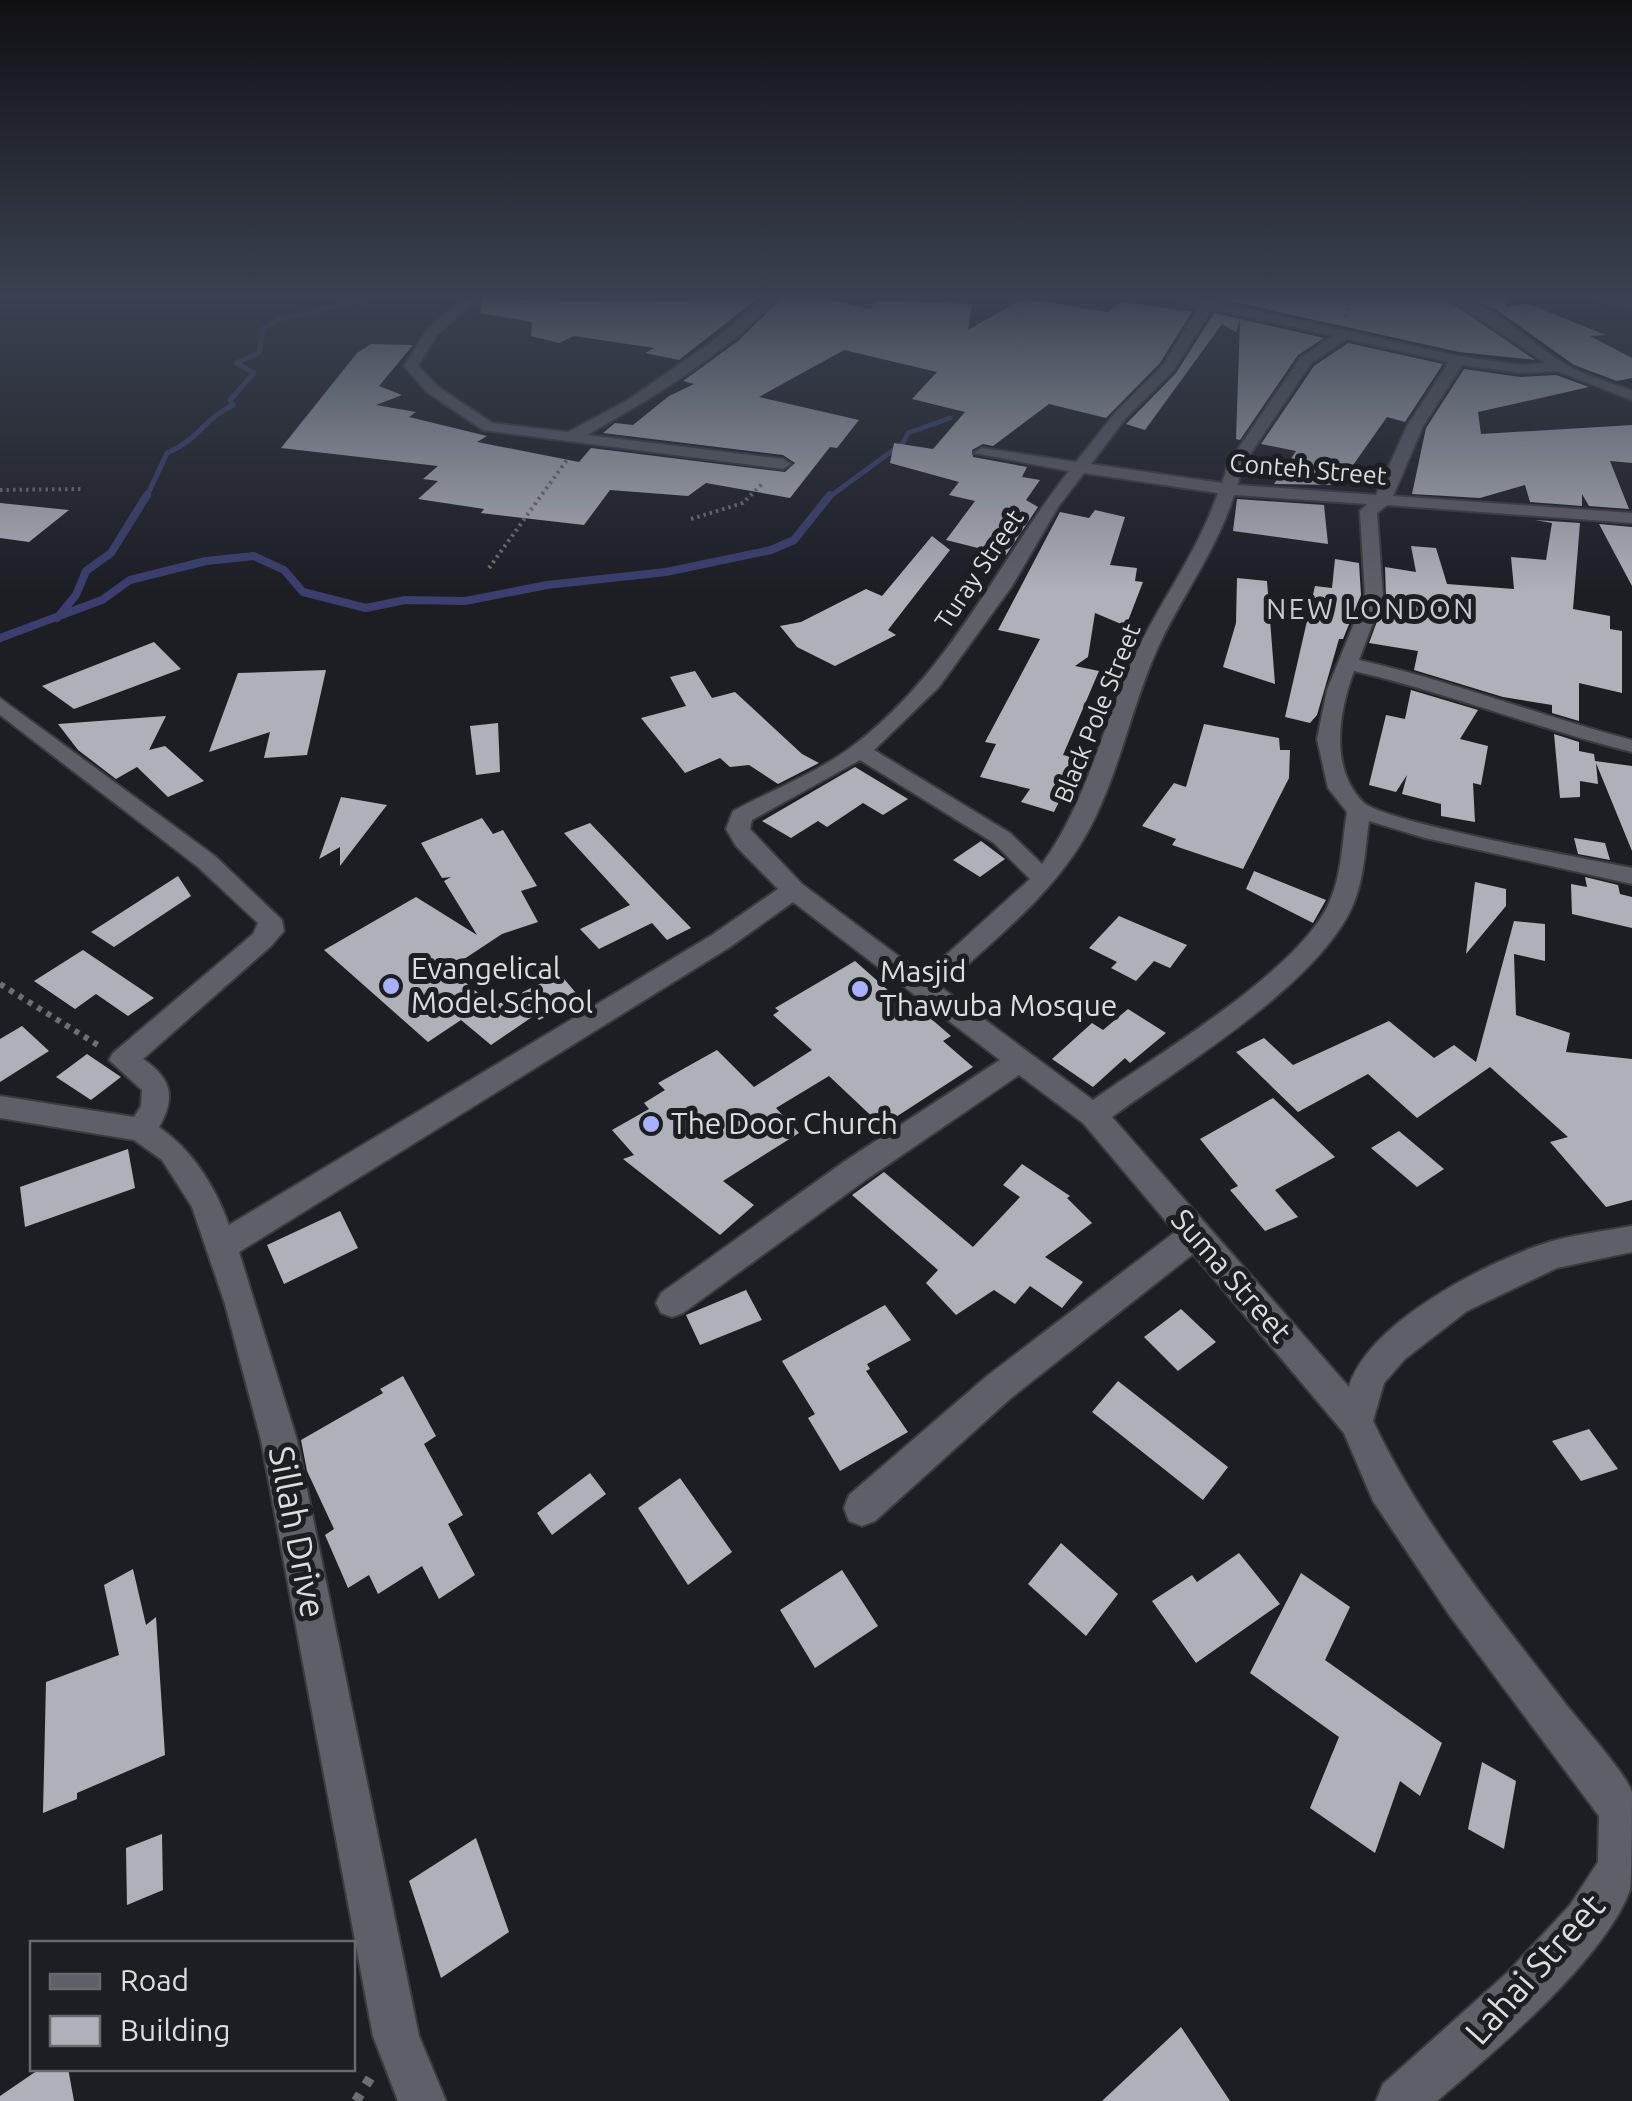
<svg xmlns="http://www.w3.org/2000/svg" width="1632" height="2101" font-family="Ubuntu,sans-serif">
<rect width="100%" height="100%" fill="#1d1e24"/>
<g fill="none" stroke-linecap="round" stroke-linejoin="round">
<g stroke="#3b3e6e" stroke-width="5">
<path d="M146,498L167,453C199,440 202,420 233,405L230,400L254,373L236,363L259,353L263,329L279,319L371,298"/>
<polyline points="828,498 903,443 908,433 950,418"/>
</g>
<g stroke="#3b3e6e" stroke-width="8">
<polyline points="57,618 76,595 86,571 111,553 147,495"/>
<polyline points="0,638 102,600 130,580 206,561 254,556 284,570 303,592 366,608 405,600 465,601 547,585 666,572 771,550 794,540 830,495"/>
</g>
</g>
<g fill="#afb1b9">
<polygon points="482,298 633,302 758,298 679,360 645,353 654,348 574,336 559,343 531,336 532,322 480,313"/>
<polygon points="782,298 825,298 869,309 878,300 972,304 968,330 1024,298 1107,312 1122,302 1192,312 1160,363 1106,418 1049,404 993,446 983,444 972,450 973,457 1027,467 1022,477 1040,480 1026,500 1038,507 1006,555 946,540 975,501 949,495 959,482 890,463 894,443 933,449 965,412 912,399 937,372 844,350 759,397 859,420 837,448 830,447 790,498 706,483 688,496 610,490 584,525 481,513 484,509 418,499 438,481 423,479 438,466 281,448 357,353 371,344 413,345 379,386 402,395 376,405 416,412 409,417 487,436 477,442 579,462 591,448 785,472 795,463 783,455 603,433 615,423 633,425 669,396 694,384 683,381 738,341"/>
<polygon points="1247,298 1444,298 1535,360 1459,352 1221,299"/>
<polygon points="1470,298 1505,298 1506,307 1528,304 1606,335 1590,336 1632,358 1632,378 1617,381 1574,365 1497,310"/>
<polygon points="1214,313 1240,319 1236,332 1222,324 1145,430 1126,424 1176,373"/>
<polygon points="1240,319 1324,338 1298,355 1240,440 1236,439"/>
<polygon points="1348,343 1443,364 1405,422 1387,417 1339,485 1274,484 1296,451 1261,444 1314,366"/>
<polygon points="1464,369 1520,377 1556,375 1589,387 1478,412 1481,434 1632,425 1632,463 1610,461 1629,509 1589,506 1582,494 1582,506 1530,502 1525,485 1480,498 1412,494 1426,428"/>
<polygon points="1237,499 1324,505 1328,544 1233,531"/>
<polygon points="0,503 69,510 29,542 0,538"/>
<polygon points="1095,510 1125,517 1110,565 1137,568 1135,581 1143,582 1126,626 1095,613 1088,657 1075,666 1099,671 1063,755 1080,759 1054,812 1021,802 1030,789 980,777 996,744 985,742 1040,639 998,630 1060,512 1089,518"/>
<polygon points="1535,520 1580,523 1573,609 1610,616 1610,629 1622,631 1622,693 1579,683 1579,721 1552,713 1552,705 1503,697 1414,670 1418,651 1369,643 1386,597 1385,567 1416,572 1411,546 1436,548 1447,584 1514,589 1511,557 1546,560 1552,523"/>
<polygon points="1599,524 1632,527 1632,586"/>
<polygon points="932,536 950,550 888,630 896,635 835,666 797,647 780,626 801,622 866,589 882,596"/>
<polygon points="1335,559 1359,563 1361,595 1343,639 1339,639 1317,715 1310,723 1285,717 1315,586 1332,588"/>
<polygon points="1237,578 1267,581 1275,684 1223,667 1236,623"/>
<polygon points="154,642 181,669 74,709 42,686"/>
<polygon points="326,670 307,755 264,758 270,732 209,752 238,673"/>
<polygon points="695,671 712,698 735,692 802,754 819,763 778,784 749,765 730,767 720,758 685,773 641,718 686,706 670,677"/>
<polygon points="1411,690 1478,710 1460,739 1488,746 1481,785 1473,783 1475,822 1441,816 1441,804 1402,794 1407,775 1396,792 1369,785 1386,715 1405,719"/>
<polygon points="166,716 149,750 165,746 204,781 168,797 137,767 116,779 78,750 58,724"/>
<polygon points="498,723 500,772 476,775 470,726"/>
<polygon points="1204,724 1279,738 1280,750 1290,750 1289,778 1243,869 1172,845 1176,839 1142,826 1174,783 1186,787"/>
<polygon points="1554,734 1579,742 1579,751 1594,754 1595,761 1632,766 1632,851 1596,763 1598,784 1580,781 1580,797 1560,798"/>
<polygon points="855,767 908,799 883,815 863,803 827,827 818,821 791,838 762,821"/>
<polygon points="341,797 387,805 340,866 340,847 319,859"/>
<polygon points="482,818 493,834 503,830 537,886 521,891 538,922 502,934 449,969 494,1006 560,974 581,999 539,1020 535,1015 491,1045 461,1020 428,1042 324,950 416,897 477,935 444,881 451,877 442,878 421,843"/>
<polygon points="590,823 654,890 691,928 667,940 652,923 599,949 580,929 630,905 564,833"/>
<polygon points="1574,838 1605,843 1610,860 1578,854"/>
<polygon points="981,841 1005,859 980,877 953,860"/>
<polygon points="1254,871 1326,900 1313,923 1246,889"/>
<polygon points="178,876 191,896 114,947 91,932"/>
<polygon points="1585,877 1618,885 1620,894 1632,897 1632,928 1572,914 1571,884 1587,887"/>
<polygon points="1475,882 1506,889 1506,906 1466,954"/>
<polygon points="1119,916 1187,945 1170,968 1154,961 1136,981 1111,968 1117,962 1089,948"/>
<polygon points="1514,921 1545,924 1545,961 1514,954 1516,1015 1570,1033 1566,1052 1632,1059 1632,1200 1606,1207 1550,1142 1568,1137 1490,1067 1417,1118 1368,1074 1298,1112 1236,1052 1264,1038 1293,1065 1389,1021 1434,1058 1454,1045 1476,1062"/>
<polygon points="83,950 154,998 128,1016 96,994 75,1009 34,981"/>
<polygon points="855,961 916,1015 922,1011 951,1036 943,1041 973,1067 882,1126 829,1076 776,1108 799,1133 723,1181 754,1205 720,1235 623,1159 634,1155 612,1130 649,1109 644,1103 665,1090 658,1083 717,1050 754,1087 812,1050 773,1015 779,1011 775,1008"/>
<polygon points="1128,1009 1166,1033 1130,1063 1125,1058 1093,1087 1052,1059 1092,1023 1103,1030"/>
<polygon points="22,1026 49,1051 0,1082 0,1039"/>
<polygon points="87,1054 121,1077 91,1100 56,1077"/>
<polygon points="1273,1098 1335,1157 1275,1190 1298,1217 1265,1231 1230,1190 1238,1186 1200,1139"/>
<polygon points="1399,1131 1444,1169 1417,1187 1371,1148"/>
<polygon points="128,1149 135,1188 25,1227 20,1187"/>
<polygon points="1022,1164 1070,1196 1067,1198 1092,1223 1045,1257 1083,1282 1062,1308 1030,1286 1015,1304 994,1290 956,1315 926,1283 938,1270 852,1195 884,1172 973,1247 1020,1197 1003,1185"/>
<polygon points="340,1211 358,1248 284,1284 267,1245"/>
<polygon points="746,1290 762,1320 700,1345 686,1315"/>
<polygon points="885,1305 911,1340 867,1364 870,1369 866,1371 908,1432 840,1471 808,1418 815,1414 782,1361"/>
<polygon points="1181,1309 1216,1342 1178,1371 1144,1337"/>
<polygon points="403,1376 436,1436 424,1444 463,1515 448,1524 475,1575 439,1599 422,1566 378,1594 369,1575 348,1588 325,1535 334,1529 307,1471 301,1440 383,1393 380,1389"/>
<polygon points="1118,1381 1228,1467 1203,1500 1092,1412"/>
<polygon points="1589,1429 1618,1469 1581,1481 1552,1441"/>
<polygon points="590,1473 606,1494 552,1535 537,1513"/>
<polygon points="680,1478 732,1552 688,1585 638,1508"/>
<polygon points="1061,1543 1118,1594 1086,1636 1028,1584"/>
<polygon points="1239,1553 1280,1604 1196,1663 1152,1601 1192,1575 1197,1582"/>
<polygon points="133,1569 146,1625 156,1617 165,1755 77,1793 77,1799 43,1813 46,1682 119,1655 104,1585"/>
<polygon points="842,1570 878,1626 815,1668 780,1610"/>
<polygon points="1301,1573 1350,1607 1325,1660 1442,1743 1420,1796 1400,1781 1375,1853 1310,1808 1339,1737 1250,1673"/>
<polygon points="1482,1762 1516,1781 1504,1849 1468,1829"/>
<polygon points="162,1834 163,1890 127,1905 126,1848"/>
<polygon points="476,1838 509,1932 441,1978 409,1881"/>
<polygon points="1181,2027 1230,2101 1102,2101"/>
<polygon points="41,2068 68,2068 74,2101 0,2101 0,2096"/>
</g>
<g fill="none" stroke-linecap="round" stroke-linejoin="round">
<g stroke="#3a3b40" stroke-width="4">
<g id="minor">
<path d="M464,298H478L436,336L418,366L437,386L492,423L568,432L628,400L716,339L764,298H778C725,354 654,397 587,435L783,459L791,464L783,469L483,430L427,392L404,366L426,331Z"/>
<path d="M1175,298H1218L1216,302L1458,356L1521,365L1546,363L1448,298C1491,298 1529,344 1565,364C1585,376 1610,382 1632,391V400L1557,371L1521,373L1462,365L1423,426L1393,496L1632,513V523L1387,505L1377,513L1383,596L1359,660C1452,681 1540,716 1632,740V752C1538,729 1449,693 1354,671C1339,711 1329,768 1363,802C1385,823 1589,859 1632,868V884L1425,838L1369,821C1365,849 1364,879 1353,905C1319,984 1181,1066 1112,1117L1349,1387C1367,1323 1488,1261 1549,1242C1576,1234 1605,1231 1632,1226V1252L1557,1268L1467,1311L1405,1359L1384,1383L1373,1421C1421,1523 1495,1612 1564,1702C1578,1720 1627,1775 1632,1792C1632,1807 1632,1876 1630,1890C1604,1960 1494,2052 1437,2101H1376L1383,2084L1507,1973L1570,1905L1598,1862L1599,1816L1450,1616L1373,1501L1344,1433L1193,1254L1011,1398L875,1521L862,1526L849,1521L844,1508L849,1495L987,1376L1175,1232L1083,1123L1019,1075L867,1179L683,1313L672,1317L661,1313L656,1303L661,1293L845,1161L1000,1060L793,902L730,947L239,1252L297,1440L419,2036L446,2101H398L373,2036L261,1440L225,1304L192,1207L162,1160L134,1140L0,1118V1096L134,1117L141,1106L142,1090L109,1060L113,1053L253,934L258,923L198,867L0,715V698L215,856L282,920L284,931L271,946L143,1059C172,1079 176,1097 159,1127C193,1151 215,1186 229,1225L712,935L778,889L736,846L726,829L733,811C772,790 819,772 854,745C950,672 997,563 1069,471L974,453L982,448L1076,462L1115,413L1163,365L1200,306ZM1212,309L1333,336L1301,357L1229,462L1222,483L1091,464L1125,419L1173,371ZM1347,339L1449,362L1407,426L1376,495L1237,485L1245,462L1311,363ZM1084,473L1218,493C1198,551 1163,597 1137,651C1103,721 1089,799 1042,864L1010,833L874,750L939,687L1012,586L1058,507ZM1234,495L1367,504L1360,511L1365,596L1327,690L1317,739L1328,788L1347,812C1342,842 1342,875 1329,903C1299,971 1156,1055 1093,1100L942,988C990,943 1045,901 1080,845C1117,786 1128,715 1156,652C1180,598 1216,552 1234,495ZM860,760L994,843L1030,879L924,975L802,884L750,829L752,820Z"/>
<polygon points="1597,298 1632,302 1632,310 1598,301"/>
</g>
</g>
<g stroke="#6d6e73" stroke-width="4" stroke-dasharray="2.5 4" stroke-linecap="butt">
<polyline points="1346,317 1350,298"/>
<polyline points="0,490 82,489"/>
<polyline points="691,519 743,503 764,482"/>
<polyline points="489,568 569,457"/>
</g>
<polyline stroke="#6d6e73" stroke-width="6" stroke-dasharray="5 6" stroke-linecap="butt" points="0,984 101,1047"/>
<polyline stroke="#6d6e73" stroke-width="10" stroke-dasharray="8 11" stroke-linecap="butt" points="356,2101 372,2075"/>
<use href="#minor" fill="#5e5f67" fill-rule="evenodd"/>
</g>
<linearGradient id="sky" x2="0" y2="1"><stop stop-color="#101014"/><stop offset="0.5" stop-color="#3a4150"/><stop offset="1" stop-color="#3a4150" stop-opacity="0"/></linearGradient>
<rect width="1632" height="592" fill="url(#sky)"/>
<g fill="#a9b0fc" stroke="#1d1e24" stroke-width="4">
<circle cx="391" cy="986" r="10"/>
<circle cx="860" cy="989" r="10"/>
<circle cx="651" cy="1124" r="10"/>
</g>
<g text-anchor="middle" stroke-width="10" stroke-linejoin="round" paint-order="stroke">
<g font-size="25" fill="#dcdde1" stroke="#1d1e24">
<text transform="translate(1308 469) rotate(5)" y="9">Conteh Street</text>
<text transform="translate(979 569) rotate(-56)" y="9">Turay Street</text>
<text transform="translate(1097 713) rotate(-68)" y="9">Black Pole Street</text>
</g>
<g font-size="28" letter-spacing="2.5" fill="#caccd5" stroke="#1d1e24">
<text x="1371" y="619">NEW LONDON</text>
</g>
<g font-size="30" fill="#dcdde1" stroke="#1d1e24" text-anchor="start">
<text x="411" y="979">Evangelical<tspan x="411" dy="34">Model School</tspan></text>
<text x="880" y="982">Masjid<tspan x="880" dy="34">Thawuba Mosque</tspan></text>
<text x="671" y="1134">The Door Church</text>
</g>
<g font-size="30" fill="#dcdde1" stroke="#1d1e24">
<text transform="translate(1231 1276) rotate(49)" y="10">Suma Street</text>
</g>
<g font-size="35" fill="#dcdde1" stroke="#1d1e24">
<text transform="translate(297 1532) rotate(79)" y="12">Sillah Drive</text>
<text transform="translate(1535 1969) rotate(-48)" y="12">Lahai Street</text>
</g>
</g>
<rect x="30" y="1941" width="325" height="130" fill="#1d1e24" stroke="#696a70" stroke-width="2.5"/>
<rect x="50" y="1974" width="50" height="15" fill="#5e5f67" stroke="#696a70" stroke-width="2.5"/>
<text x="120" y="1991" font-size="30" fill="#dcdde1">Road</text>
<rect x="50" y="2016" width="50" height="30" fill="#afb1b9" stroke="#696a70" stroke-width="2.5"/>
<text x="120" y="2041" font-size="30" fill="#dcdde1">Building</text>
</svg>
